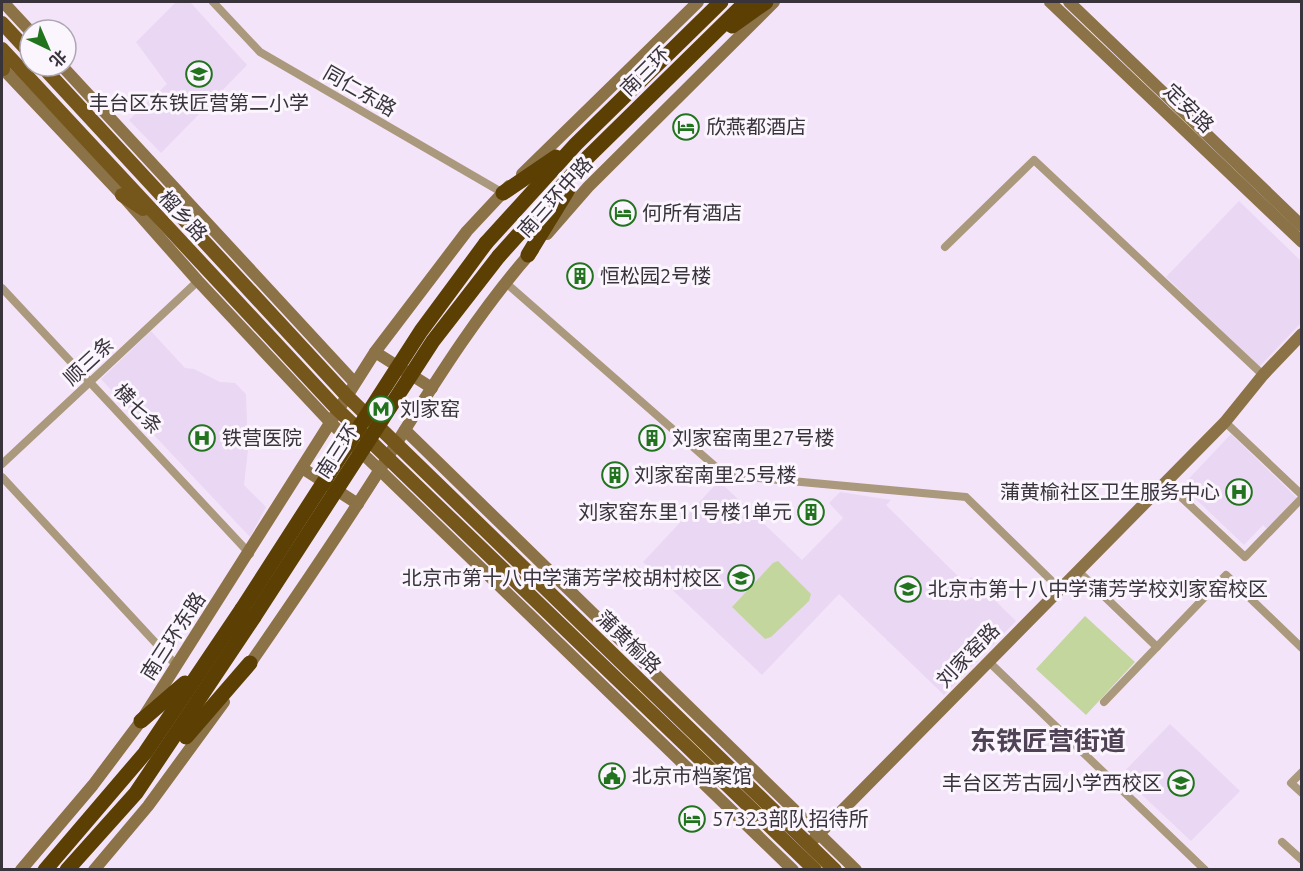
<svg xmlns="http://www.w3.org/2000/svg" width="1303" height="871" font-family="Ubuntu,'Noto Sans SC',sans-serif">
<rect width="100%" height="100%" fill="#f4e4fa"/>
<g fill="#ead7f3">
<polygon points="176,2 190,2 247,65 161,153 129,120 167,84 136,42"/>
<polygon points="1239,201 1301,261 1301,323 1259,367 1166,277"/>
<polygon points="151,331 185,368 194,369 220,382 235,383 246,394 248,450 244,485 266,507 250,537 101,379"/>
<polygon points="1231,434 1297,498 1267,529 1263,525 1244,545 1182,486"/>
<polygon points="719,481 802,560 843,518 829,503 840,492 891,500 886,505 965,583 971,577 1016,621 944,695 839,594 762,675 643,562"/>
<polygon points="1170,724 1240,791 1191,841 1121,775"/>
</g>
<g fill="#c3d69d">
<polygon points="778,561 811,594 809,601 771,637 765,639 732,607 773,563"/>
<polygon points="1085,616 1135,662 1086,715 1036,669"/>
</g>
<g fill="none" stroke-linecap="round" stroke-linejoin="round">
<g stroke="#ab997d" stroke-width="8">
<polyline points="213,2 260,52 503,193"/>
<polyline points="945,247 1034,160 1263,375"/>
<polyline points="506,283 725,475 966,497 1060,589"/>
<polyline points="2,288 250,554"/>
<polyline points="1225,422 1302,495"/>
<polyline points="2,464 198,281"/>
<polyline points="2,477 177,666"/>
<polyline points="1165,482 1245,557 1302,498"/>
<polyline points="1078,571 1157,647"/>
<polyline points="989,662 1205,870"/>
<polyline points="1104,702 1226,575 1302,648"/>
<polyline points="1302,772 1291,783 1302,793"/>
<polyline points="1282,842 1302,860"/>
</g>
<g stroke="#8c7247" stroke-width="12">
<polyline points="3,2 30,31"/>
<polyline points="1050,2 1302,242"/>
<polyline points="1069,2 1302,226"/>
<polyline points="62,66 354,382"/>
<polyline points="2,68 122,195 198,281 329,421 793,870"/>
<polyline points="522,174 698,2"/>
<polyline points="547,234 588,187 774,2"/>
<polyline points="375,352 432,388"/>
<polyline points="405,430 856,870"/>
<polyline points="302,468 358,504"/>
<path d="M245,671C290,606 335,540 377,474C426,397 473,318 533,250"/>
<polyline points="809,844 1225,422 1263,375 1302,334"/>
<polyline points="21,870 93,785 141,721 375,352 467,231 509,186"/>
<polyline points="94,870 148,806 224,702"/>
</g>
<g stroke="#75561b" stroke-width="14">
<polyline points="2,23 30,53"/>
<polyline points="2,49 337,409 815,870"/>
<polyline points="42,66 346,395 835,870"/>
<polyline points="2,67 3,69"/>
<polyline points="122,195 143,209"/>
</g>
<g stroke="#5c4003" stroke-width="15">
<polyline points="732,26 766,2"/>
<polyline points="503,193 556,157"/>
<polyline points="486,243 576,144 721,2"/>
<polyline points="528,255 569,188"/>
<polyline points="499,256 588,157 746,2"/>
<polyline points="141,721 185,683"/>
<polyline points="186,737 250,663"/>
<polyline points="45,870 145,753 242,609"/>
<polyline points="67,870 136,793 254,617"/>
</g>
<g stroke="#5c4003" stroke-width="15">
<polyline points="242,609 421,331 486,243"/>
<polyline points="254,617 433,341 499,256"/>
</g>
</g>
<defs>
<g id="school-ring" transform="scale(1.35)"><circle r="9.5" fill="#fbf5fe" stroke="#21741d" stroke-width="1.5"/><path d="M0-5L7-2L0 1L-7-2ZM-4 1L0 2.5L4 1V4Q0 6-4 4Z" fill="#21741d"/></g>
<g id="hotel-ring" transform="scale(1.35)"><circle r="9.5" fill="#fbf5fe" stroke="#21741d" stroke-width="1.5"/><path d="M-6-4.5h1.5V1H6V5H4.5V3h-9V5H-6ZM-4 0a1.8 1.8 0 1 1 3.6 0ZM.5 0V-2.5h3Q6-2.5 6 0Z" fill="#21741d"/></g>
<g id="building-ring" transform="scale(1.35)"><circle r="9.5" fill="#fbf5fe" stroke="#21741d" stroke-width="1.5"/><path d="M-4-6H4V6H1V3H-1V6H-4ZM-2.5-4.3h1.7v1.8h-1.7ZM.8-4.3h1.7v1.8H.8ZM-2.5-1h1.7V.8h-1.7ZM.8-1h1.7V.8H.8Z" fill="#21741d"/></g>
<g id="metro-ring" transform="scale(1.35)"><circle r="9.5" fill="#fbf5fe" stroke="#21741d" stroke-width="1.5"/><path d="M-5.5 5V-5H-3L0 0L3-5H5.5V5H3V-.5L0 4L-3-.5V5Z" fill="#21741d"/></g>
<g id="hospital-ring" transform="scale(1.35)"><circle r="9.5" fill="#fbf5fe" stroke="#21741d" stroke-width="1.5"/><path d="M-5-5h3v3.5h4V-5h3V5h-3V1.5h-4V5h-3Z" fill="#21741d"/></g>
<g id="civic-ring" transform="scale(1.35)"><circle r="9.5" fill="#fbf5fe" stroke="#21741d" stroke-width="1.5"/><path d="M-.6-6.5H3V-4.5H.6V-3L4-1V1h2V6H-6V1h2V-1L-.6-3ZM-1.2 2.5V6h2.4V2.5Z" fill="#21741d"/></g>
</defs>
<g fill-rule="evenodd">
<use href="#school-ring" x="199" y="74"/>
<use href="#hotel-ring" x="686" y="127"/>
<use href="#hotel-ring" x="623" y="213"/>
<use href="#building-ring" x="580" y="276"/>
<use href="#metro-ring" x="381" y="409"/>
<use href="#hospital-ring" x="202" y="438"/>
<use href="#building-ring" x="652" y="438"/>
<use href="#building-ring" x="615" y="475"/>
<use href="#hospital-ring" x="1239" y="492"/>
<use href="#building-ring" x="811" y="512"/>
<use href="#school-ring" x="741" y="578"/>
<use href="#school-ring" x="908" y="589"/>
<use href="#civic-ring" x="612" y="776"/>
<use href="#school-ring" x="1181" y="783"/>
<use href="#hotel-ring" x="692" y="819"/>
</g>
<g text-anchor="middle" stroke-width="6" stroke-linejoin="round" paint-order="stroke">
<g font-size="20" fill="#39333c" stroke="#fbf5fe">
<text transform="translate(645 71) rotate(-45)" y="7">南三环</text>
<text transform="translate(360 91) rotate(30)" y="7">同仁东路</text>
<text transform="translate(1189 108) rotate(44)" y="7">定安路</text>
<text transform="translate(555 197) rotate(-48)" y="7">南三环中路</text>
<text transform="translate(183 216) rotate(47)" y="7">榴乡路</text>
<text transform="translate(89 361) rotate(-43)" y="7">顺三条</text>
<text transform="translate(138 409) rotate(47)" y="7">横七条</text>
<text transform="translate(337 451) rotate(-57)" y="7">南三环</text>
<text transform="translate(173 636) rotate(-57)" y="7">南三环东路</text>
<text transform="translate(629 642) rotate(44)" y="7">蒲黄榆路</text>
<text transform="translate(968 655) rotate(-46)" y="7">刘家窑路</text>
</g>
<g font-size="20" fill="#39333c" stroke="#fbf5fe" text-anchor="start">
<text x="199" y="110" text-anchor="middle">丰台区东铁匠营第二小学</text>
<text x="706" y="134">欣燕都酒店</text>
<text x="642" y="220">何所有酒店</text>
<text x="600" y="283">恒松园2号楼</text>
<text x="400" y="416">刘家窑</text>
<text x="222" y="445">铁营医院</text>
<text x="672" y="445">刘家窑南里27号楼</text>
<text x="634" y="482">刘家窑南里25号楼</text>
<text x="1220" y="499" text-anchor="end">蒲黄榆社区卫生服务中心</text>
<text x="792" y="519" text-anchor="end">刘家窑东里11号楼1单元</text>
<text x="722" y="585" text-anchor="end">北京市第十八中学蒲芳学校胡村校区</text>
<text x="928" y="596">北京市第十八中学蒲芳学校刘家窑校区</text>
<text x="632" y="783">北京市档案馆</text>
<text x="1162" y="790" text-anchor="end">丰台区芳古园小学西校区</text>
<text x="712" y="826">57323部队招待所</text>
</g>
<g font-size="26" font-weight="bold" fill="#4f4355" stroke="#fbf5fe">
<text x="1048" y="750">东铁匠营街道</text>
</g>
</g>
<rect width="1303" height="871" fill="none" stroke="#39333c" stroke-width="6"/>
<g transform="translate(48 48) rotate(136)"><circle r="28" fill="#fbf5fe" stroke="#ada7b0" stroke-width="1.5"/>
<path d="M0-4.5L10 22L0 15L-10 22Z" fill="#21741d"/>
<text y="-9" font-size="16" font-weight="bold" text-anchor="middle" fill="#39333c">北</text>
</g>
</svg>
